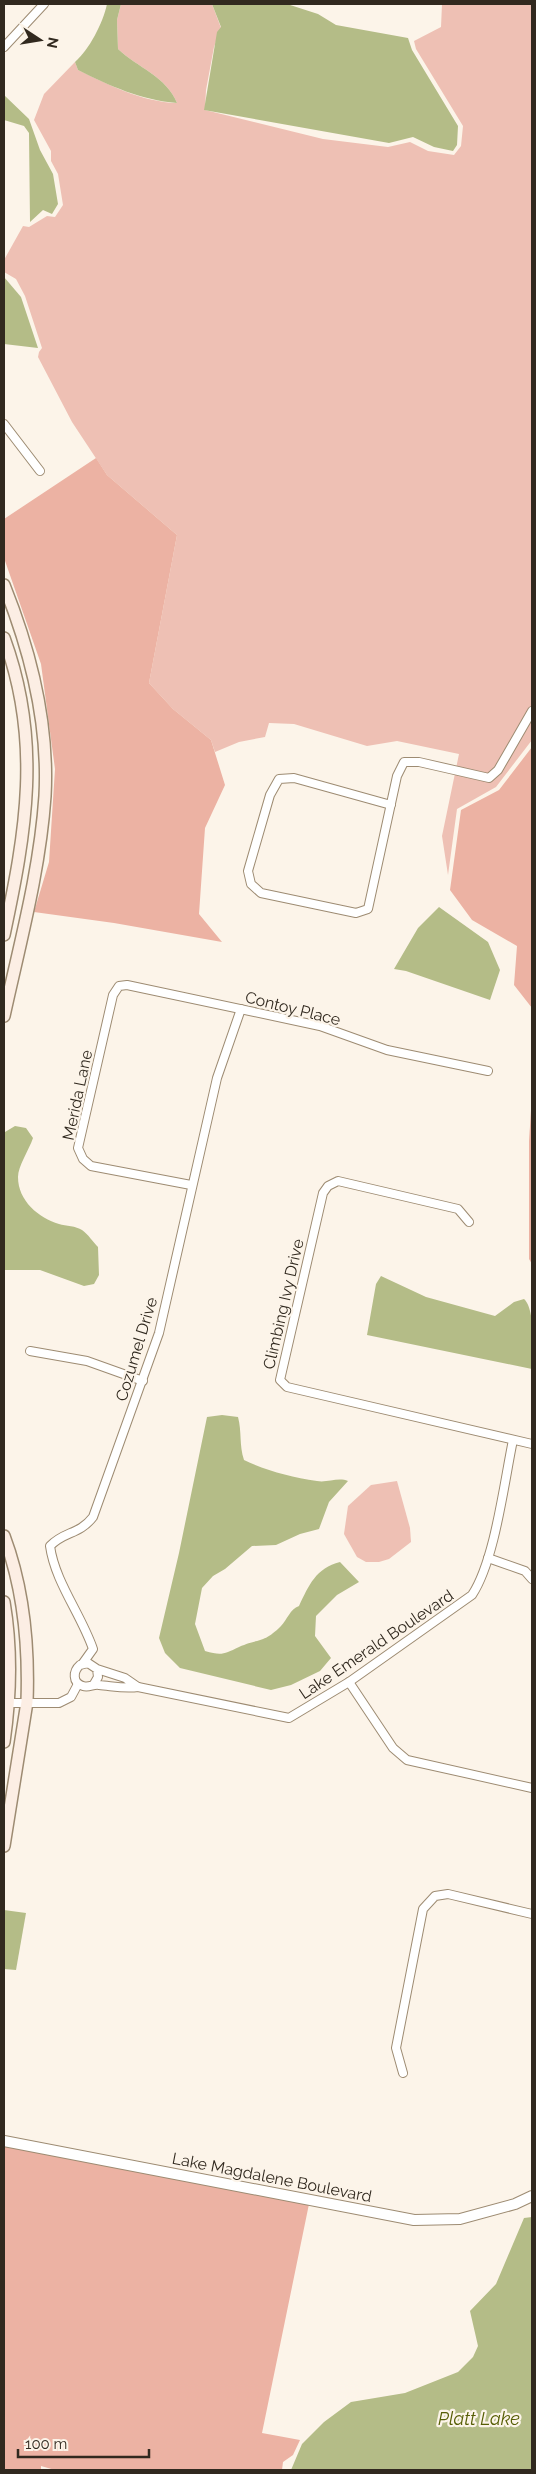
<svg xmlns="http://www.w3.org/2000/svg" width="536" height="2474" font-family="Raleway,sans-serif">
<rect width="100%" height="100%" fill="#fcf4e9"/>
<g fill="#eec0b4">
<path d="M121,4H212L221,28L214,47L206,90L205,110L323,139L388,147L410,142L428,151L454,155L461,146L463,126L416,49L414,41L441,27L442,4H532V740L496,787L457,809L448,875L442,836L459,754L397,741L367,746L294,724L269,723L265,737L239,742L215,752L211,740L173,709L149,683L177,535L107,475L72,422L38,357L39,352L42,348L25,296L16,279L4,272V260L23,226L29,227L47,216L55,217L63,205L58,174L51,161V151L34,120L44,94L75,62L78,70C109,85 142,102 177,103C167,77 137,67 118,49L117,20Z"/>
<polygon points="397,1481 410,1528 411,1542 389,1559 379,1562 366,1562 357,1557 344,1534 348,1506 371,1485"/>
</g>
<g fill="#ecb2a3">
<polygon points="96,458 107,475 177,535 149,683 173,709 211,740 225,785 205,828 199,914 222,942 114,923 34,912 49,862 55,769 41,664 4,558 4,519"/>
<polygon points="532,747 532,1008 514,985 517,946 472,920 450,890 461,810 499,790"/>
<polygon points="532,1095 532,1264 529,1259 529,1141"/>
<polygon points="4,2145 309,2204 262,2433 300,2440 293,2455 283,2462 282,2470 55,2470 41,2466 41,2470 4,2470"/>
</g>
<g fill="#b4bc87">
<path d="M107,4H121L117,20L118,49C137,67 167,77 177,103C141,100 110,86 78,70L75,62C89,50 103,23 107,4Z"/>
<polygon points="212,4 287,4 318,14 336,25 408,38 412,50 458,126 457,145 453,151 434,147 413,137 389,143 204,110 217,32 221,27"/>
<polygon points="4,95 29,119 40,150 53,174 58,204 52,214 43,210 30,222 29,133 24,126 4,120"/>
<polygon points="4,277 21,297 38,348 4,344"/>
<polygon points="439,907 488,942 500,970 490,1000 406,971 394,969 418,928"/>
<path d="M15,1126L26,1128L33,1138C29,1150 18,1166 18,1177C18,1201 39,1218 59,1224C66,1226 76,1226 82,1230C88,1234 93,1242 98,1247L99,1275L94,1284L84,1286L40,1270H4V1137L5,1132Z"/>
<path d="M381,1276L426,1297L495,1316L514,1302L524,1299C536,1310 532,1351 532,1369L367,1335L376,1284Z"/>
<path d="M222,1415L238,1417C242,1432 239,1445 244,1460C267,1471 291,1477 317,1481C327,1483 338,1477 348,1481L329,1502L319,1529L300,1534L276,1545L252,1546L225,1569L213,1576L202,1588L195,1624L205,1651C222,1656 224,1654 239,1647C259,1638 263,1644 281,1626C287,1620 290,1609 299,1606C309,1585 316,1568 340,1562L359,1582L337,1595L316,1616L315,1636L331,1658L320,1671L291,1685L271,1690L180,1668L165,1653L159,1638L179,1553L207,1417Z"/>
<polygon points="4,1910 26,1913 16,1970 4,1969"/>
<polygon points="532,2217 532,2470 291,2470 302,2444 324,2422 351,2402 405,2393 458,2372 473,2357 478,2346 470,2311 496,2284 524,2218"/>
</g>
<g fill="none" stroke-linecap="round" stroke-linejoin="round">
<g stroke="#9d8b72" stroke-width="10">
<g id="minor">
<polyline points="4,47 44,4"/>
<polyline points="4,424 40,471"/>
<polyline points="391,805 294,778 279,779 270,795 248,871 251,884 261,893 356,913 368,909 397,776 404,762 419,762 489,778 498,770 532,711"/>
<polyline points="191,1185 91,1166 83,1159 78,1148 113,995 119,986 127,985 320,1026 387,1050 488,1071"/>
<polyline points="469,1222 458,1209 338,1181 328,1186 323,1193 280,1380 287,1387 532,1444"/>
<polyline points="30,1351 87,1361 143,1381"/>
<polyline points="488,1558 525,1571 532,1579"/>
<path d="M83,1663L93,1649C81,1614 55,1582 50,1546C64,1531 79,1535 93,1517L159,1333L217,1078L241,1009"/>
<polyline points="349,1682 393,1748 407,1760 532,1788"/>
<path d="M94,1684L98,1677L97,1669L88,1663L80,1665C73,1671 72,1683 83,1686C89,1688 93,1684 99,1685C112,1686 124,1689 138,1687L125,1678L97,1669"/>
<path d="M138,1687L289,1718L349,1682L472,1595C495,1560 504,1483 513,1440"/>
<polyline points="10,1703 59,1703 71,1697 78,1684"/>
<polyline points="403,2073 396,2048 423,1909 435,1896 448,1894 532,1914"/>
</g>
</g>
<g stroke="#9d8b72" stroke-width="12">
<polyline id="tertiary" points="4,2141 414,2220 460,2219 515,2204 532,2196"/>
</g>
<g stroke="#9d8b72" stroke-width="14">
<g id="secondary">
<path d="M4,585C31,652 49,722 45,796C40,870 20,943 4,1016"/>
<path d="M4,638C42,741 26,832 4,935"/>
<path d="M4,1536C24,1589 29,1646 27,1702L4,1846"/>
<path d="M4,1602C12,1649 11,1694 4,1742"/>
</g>
</g>
<use href="#minor" stroke="#fff" stroke-width="8"/>
<use href="#tertiary" stroke="#fff" stroke-width="10"/>
<use href="#secondary" stroke="#fceee4" stroke-width="11"/>
</g>
<g text-anchor="middle" stroke-width="4.5" stroke-linejoin="round" paint-order="stroke">
<g font-size="16" fill="#31291f" stroke="#fcf4e9">
<text transform="translate(293 1008) rotate(14)" y="6">Contoy Place</text>
<text transform="translate(77 1095) rotate(-78)" y="6">Merida Lane</text>
<text transform="translate(283 1304) rotate(-77)" y="6">Climbing Ivy Drive</text>
<text transform="translate(136 1349) rotate(-73)" y="6">Cozumel Drive</text>
<text transform="translate(376 1644) rotate(-34)" y="6">Lake Emerald Boulevard</text>
<text transform="translate(272 2177) rotate(11)" y="6">Lake Magdalene Boulevard</text>
</g>
<g font-size="18" font-style="italic" fill="#565e05" stroke="#fcf4e9">
<text x="479" y="2425">Platt Lake</text>
</g>
</g>
<rect width="536" height="2474" fill="none" stroke="#31291f" stroke-width="10"/>
<g transform="translate(40 40) rotate(102)" stroke="#fcf4e9" stroke-width="4" paint-order="stroke">
<path d="M0-4L9 19L0 12L-9 19Z" fill="#31291f"/>
<text y="-8" font-size="14" font-weight="bold" text-anchor="middle" fill="#31291f">N</text>
</g>
<path d="M18 2449v8h131v-8" fill="none" stroke="#31291f" stroke-width="2.5"/>
<text x="25" y="2449" font-size="15" fill="#31291f" stroke="#fcf4e9" stroke-width="4" paint-order="stroke">100 m</text>
</svg>
